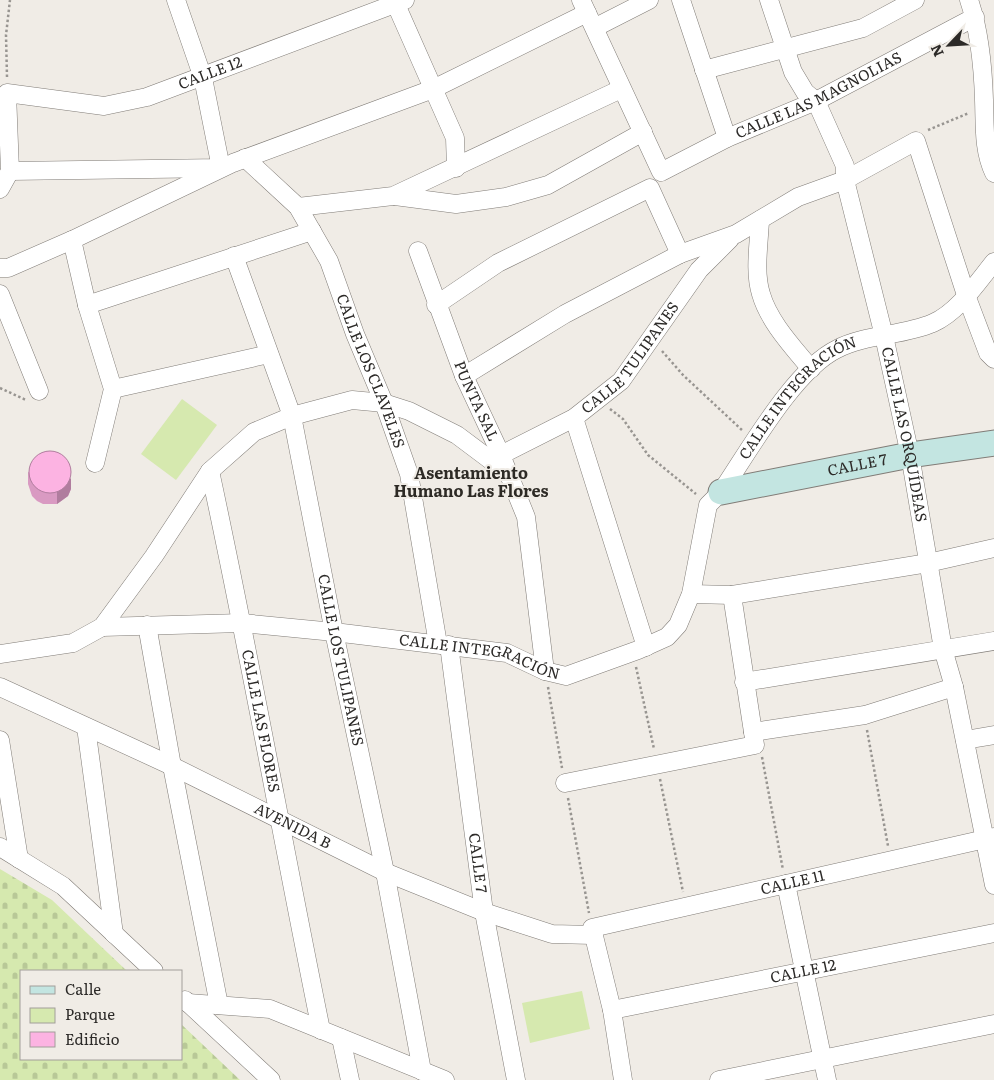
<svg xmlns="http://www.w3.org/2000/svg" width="994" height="1080" font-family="Literata,serif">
<defs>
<pattern id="cemetery-stones" width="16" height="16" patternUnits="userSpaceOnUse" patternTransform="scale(1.25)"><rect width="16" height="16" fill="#d6e9af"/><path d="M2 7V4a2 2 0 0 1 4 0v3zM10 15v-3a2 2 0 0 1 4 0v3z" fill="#b8c897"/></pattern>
</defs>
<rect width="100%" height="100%" fill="#f0ece6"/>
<polygon fill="url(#cemetery-stones)" points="0,869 52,900 127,971 21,971 21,1059 181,1059 181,1024 240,1080 0,1080"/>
<g fill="#d6e9af">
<polygon points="182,399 217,425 176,480 141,454"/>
<polygon points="582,991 590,1029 530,1043 522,1003"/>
</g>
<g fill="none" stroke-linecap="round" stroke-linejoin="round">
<g stroke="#807c77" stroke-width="19">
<g id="street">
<polyline points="394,0 455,138 456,168"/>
<path id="s1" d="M581,0L661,172L727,138L816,101L975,17"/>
<polyline points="681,0 727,138"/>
<path id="s2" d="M769,0L793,72L805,92L816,101L845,166V180L884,336L910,455L943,649L954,687L994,885"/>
<path d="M969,0C980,32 983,67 984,100C985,125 983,150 994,173"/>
<polyline points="596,27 649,0"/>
<polyline points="704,70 863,28 915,0"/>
<path id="s3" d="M245,158L298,207L329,261L355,334L384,403L409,474L438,644"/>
<polyline points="10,171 221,168 203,78 176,0"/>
<path id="s4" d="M0,189L10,171L7,93L104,106L147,97L405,0"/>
<polyline points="395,196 456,204 506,197 548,185 643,132"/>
<polyline points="298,207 393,196 621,89"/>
<path d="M760,220C759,244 754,272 761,294C769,322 793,347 811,369"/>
<polyline points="72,240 87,305 113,389 95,463"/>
<path id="s5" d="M418,251L464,376L501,455L526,517L545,671"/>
<path id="s6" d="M234,256L292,416L334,632L385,872L422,1071"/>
<polyline points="0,268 8,268 72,240 233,163 433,89 587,13"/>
<polyline points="0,294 39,391"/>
<polyline points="87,305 312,231"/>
<polyline points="436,305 498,263 650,188 680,254"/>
<polyline points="464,376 565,314 680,254 736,234 798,197 845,180 916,141 966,295 988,353 994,359"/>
<polyline points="113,389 269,354"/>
<polyline points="574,418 646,647"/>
<path id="s7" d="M501,455L574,418L621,381L699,270L730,239"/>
<path id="s8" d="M210,471C250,656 283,844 321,1030"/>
<polyline points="691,594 732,595 928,563 994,548"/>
<polyline points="147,625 172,766 219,1005"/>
<path id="s9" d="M102,627L242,623L334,632L507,653L545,671L566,676L638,650L667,637L678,625L691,594L708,505L721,492C749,451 794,370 837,349C866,334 903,336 933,323C958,312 977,283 994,262"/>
<path id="s10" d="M449,645L484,912L516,1080"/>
<polyline points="0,654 73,643 102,627 154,556 210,471 254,432 292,416 352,400 384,403 409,411 457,435 509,474"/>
<polyline points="744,682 994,641"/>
<path id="s11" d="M0,687L172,766L385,872L484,912L552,934L593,935"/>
<polyline points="86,727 114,934"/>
<polyline points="753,732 865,715 954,687"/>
<polyline points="0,740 19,859"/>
<polyline points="965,740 994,735"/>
<polyline points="565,783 755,745 732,595"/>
<polyline points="0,847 63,886 154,971"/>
<polyline points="786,884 827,1080"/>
<polyline points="185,1000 271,1080"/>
<polyline points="188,1003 270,1009 445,1080"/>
<path id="s12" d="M612,1010L994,933"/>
<polyline points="341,1038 350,1080"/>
<path id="s13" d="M623,1080L612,1010L592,928L994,837"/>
<polyline points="719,1080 994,1024"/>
</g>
</g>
<g stroke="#807c77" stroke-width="27">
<g id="secondary">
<path id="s14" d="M721,492L910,455L994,443"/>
</g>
</g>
<g stroke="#989591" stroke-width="2.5" stroke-dasharray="2.5 2.5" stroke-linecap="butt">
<polyline points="7,77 6,35 10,0"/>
<polyline points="928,130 969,113"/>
<polyline points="662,351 683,375 743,431"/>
<polyline points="0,388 26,400"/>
<polyline points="610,409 623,419 648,455 696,494"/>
<polyline points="636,667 654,749"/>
<polyline points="548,687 562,768"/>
<polyline points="867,730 888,846"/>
<polyline points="762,757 783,870"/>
<polyline points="660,779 683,892"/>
<polyline points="568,798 589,913"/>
</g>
<use href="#street" stroke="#fff" stroke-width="18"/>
<use href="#secondary" stroke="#c3e5e1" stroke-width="25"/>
</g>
<polygon fill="#d99ac2" points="28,472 71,489 68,496 57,504 43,504 37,501 32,496 28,484"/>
<polygon fill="#b07d9e" points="71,478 71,489 68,496 57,504 57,492"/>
<circle fill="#fcb3e2" stroke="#b07d9e" cx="50" cy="472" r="21"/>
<g text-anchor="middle" stroke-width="4" stroke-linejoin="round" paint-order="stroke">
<g font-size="15" fill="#2c2a28" stroke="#f0ece6">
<text dy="5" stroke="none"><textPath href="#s4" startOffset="308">CALLE 12</textPath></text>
<text dy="5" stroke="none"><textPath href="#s1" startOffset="365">CALLE LAS MAGNOLIAS</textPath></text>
<text dy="5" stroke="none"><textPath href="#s7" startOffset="165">CALLE TULIPANES</textPath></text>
<text dy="5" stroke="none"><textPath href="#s3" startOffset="252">CALLE LOS CLAVELES</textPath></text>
<text dy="5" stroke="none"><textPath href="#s5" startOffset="161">PUNTA SAL</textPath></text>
<text dy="5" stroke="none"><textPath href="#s9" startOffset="861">CALLE INTEGRACIÓN</textPath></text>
<text dy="5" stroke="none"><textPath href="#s2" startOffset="460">CALLE LAS ORQUÍDEAS</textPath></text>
<text dy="5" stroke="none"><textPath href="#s14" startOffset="139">CALLE 7</textPath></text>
<text dy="5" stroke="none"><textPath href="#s9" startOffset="381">CALLE INTEGRACIÓN</textPath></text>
<text dy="5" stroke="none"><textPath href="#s6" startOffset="419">CALLE LOS TULIPANES</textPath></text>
<text dy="5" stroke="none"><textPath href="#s8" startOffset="255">CALLE LAS FLORES</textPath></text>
<text dy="5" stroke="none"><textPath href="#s11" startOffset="324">AVENIDA B</textPath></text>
<text dy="5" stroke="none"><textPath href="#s10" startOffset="220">CALLE 7</textPath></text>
<text dy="5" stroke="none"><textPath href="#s13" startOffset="361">CALLE 11</textPath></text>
<text dy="5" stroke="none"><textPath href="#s12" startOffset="195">CALLE 12</textPath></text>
</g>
<g font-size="16" font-weight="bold" fill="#2d2a25" stroke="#f0ece6">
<text x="471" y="479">Asentamiento<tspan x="471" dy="18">Humano Las Flores</tspan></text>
</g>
</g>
<rect x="20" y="970" width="162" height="90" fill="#f0ece6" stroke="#a29e9a"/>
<rect x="30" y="986" width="25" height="8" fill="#c3e5e1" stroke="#a29e9a"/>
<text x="65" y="995" font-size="15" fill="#2c2a28">Calle</text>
<rect x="30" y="1008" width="25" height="15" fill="#d6e9af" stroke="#a29e9a"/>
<text x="65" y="1020" font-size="15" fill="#2c2a28">Parque</text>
<rect x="30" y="1032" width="25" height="15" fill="#fcb3e2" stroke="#a29e9a"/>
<text x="65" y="1045" font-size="15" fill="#2c2a28">Edificio</text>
<g transform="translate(949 45) rotate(245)" stroke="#f0ece6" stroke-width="4" paint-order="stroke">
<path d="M0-4L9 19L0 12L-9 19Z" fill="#2c2a28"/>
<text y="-8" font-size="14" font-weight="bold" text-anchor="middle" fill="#2c2a28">N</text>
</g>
</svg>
